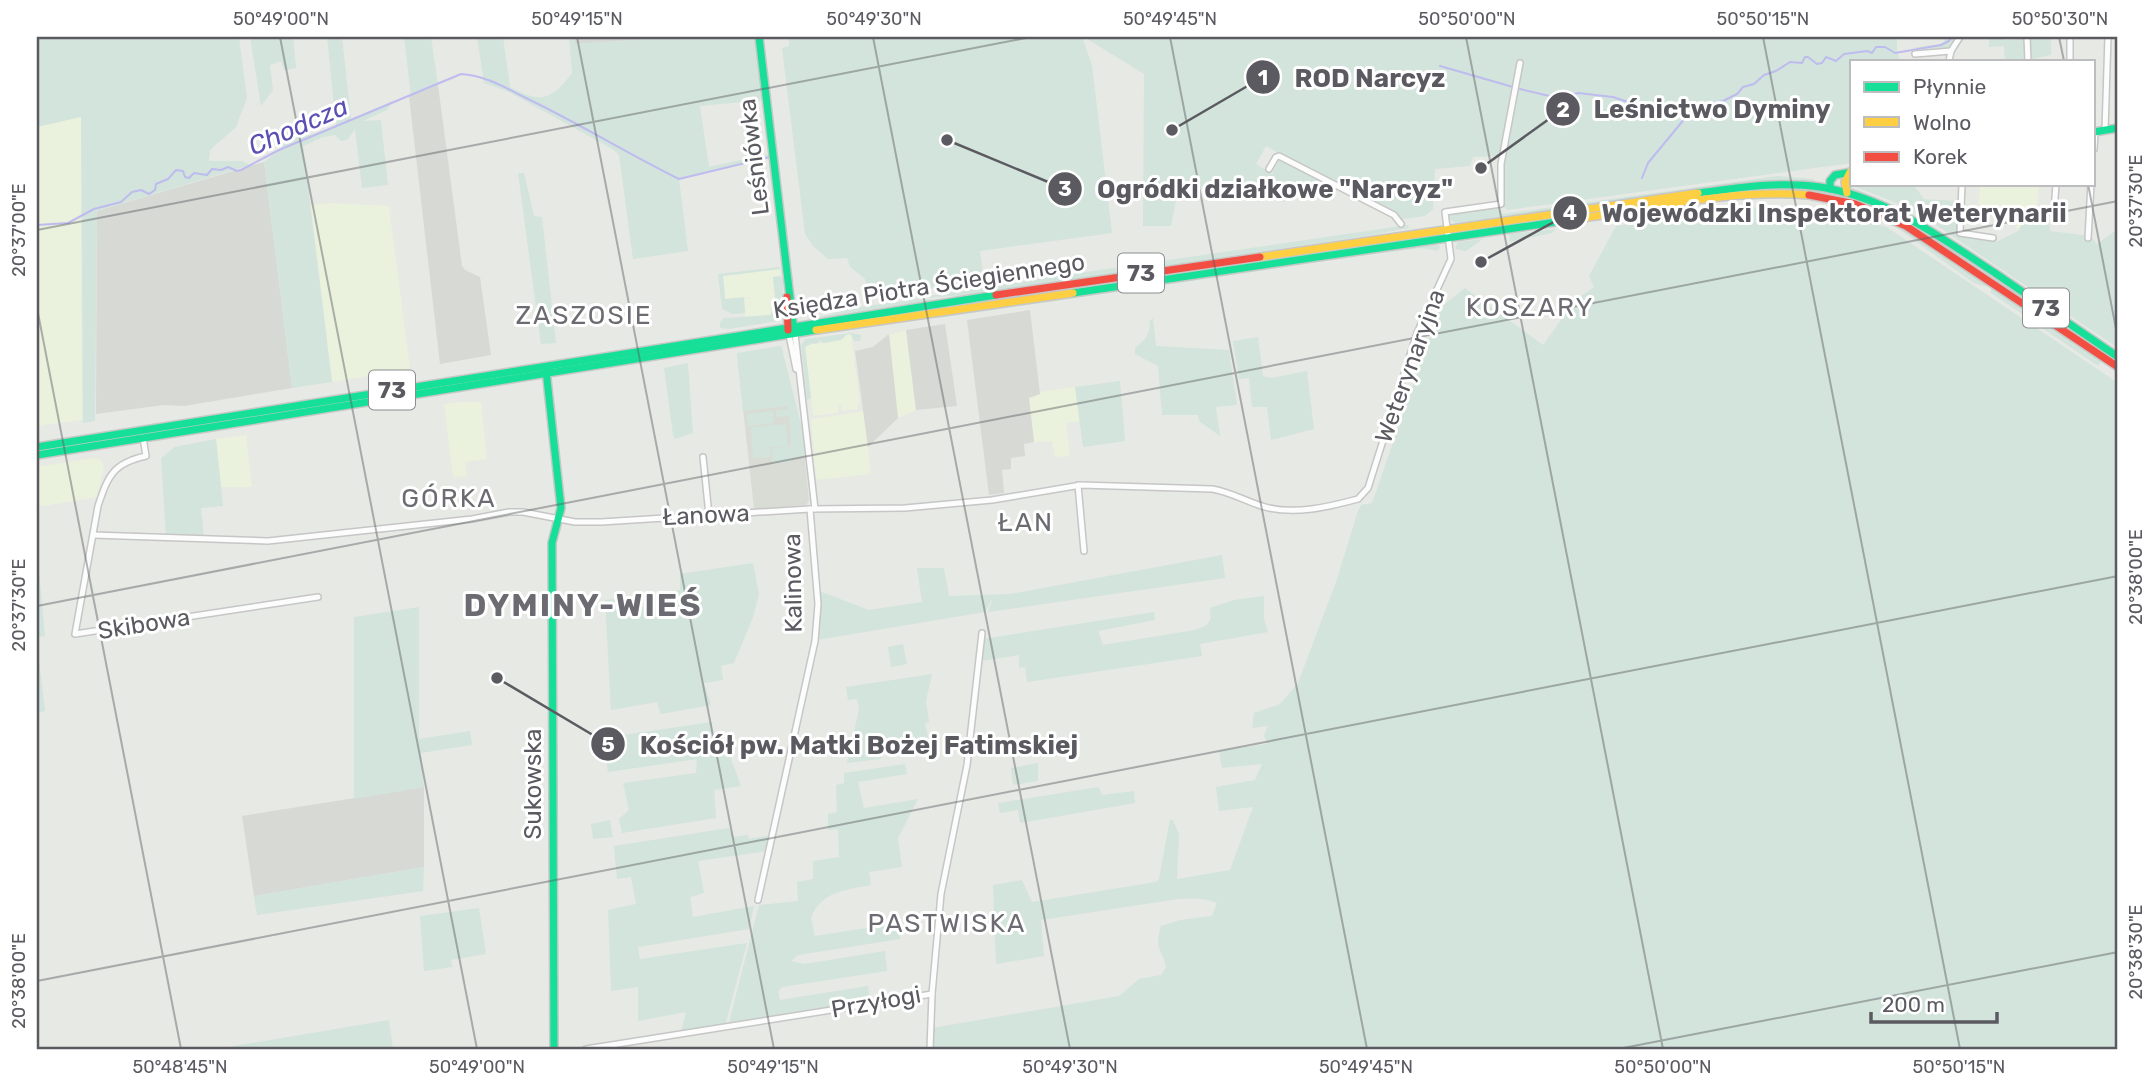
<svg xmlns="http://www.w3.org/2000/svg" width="2155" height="1086" font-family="Rubik,sans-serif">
<rect width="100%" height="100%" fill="#e7e9e4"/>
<g fill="#eaf2dd">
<polygon points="81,116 82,420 37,426 37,127"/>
<polygon points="1980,184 2039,184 2037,210 2032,208 2018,231 2008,208 1978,212"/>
<polygon points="330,203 389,206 410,369 332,382 311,205"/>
<polygon points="780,269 780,276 773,277 776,309 773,310 770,315 745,317 744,299 753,297 725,299 723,276"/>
<polygon points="906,330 916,410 898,418 889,335"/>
<polygon points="851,334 860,403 858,404 858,409 842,411 841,405 839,405 838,413 813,416 805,348 807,345 841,340 846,335"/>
<polygon points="1075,387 1080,421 1066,423 1070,456 1055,457 1052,441 1034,442 1029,398 1040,394 1040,392"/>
<polygon points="458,402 481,402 487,459 465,462 467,476 453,477 444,404"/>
<polygon points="864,411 871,474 816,480 811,419"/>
<polygon points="246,435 252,487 221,487 216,439"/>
<polygon points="93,458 101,460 104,467 97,497 37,507 37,467"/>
</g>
<g fill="#d6d9d4">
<polygon points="574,37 681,37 575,44"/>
<polygon points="438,85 462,266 465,270 480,277 491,355 440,364 409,96"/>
<polygon points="264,162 292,388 184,406 164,405 96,414 97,211"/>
<polygon points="1030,310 1040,394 1029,398 1034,442 1024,444 1025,456 1011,458 1011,469 1002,470 1004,493 989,495 967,320"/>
<polygon points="945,324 957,406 916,410 906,330"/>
<polygon points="889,334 898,418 868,447 855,351 873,347"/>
<polygon points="424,787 424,867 254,896 242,816"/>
</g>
<polygon fill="#d9dcd4" points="781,346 802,430 809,501 806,505 754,509 737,354"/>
<g fill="#d2e4db">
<polygon points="37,37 239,37 247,98 236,127 210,150 209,161 242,161 250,165 97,211 95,421 83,423 81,117 37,127"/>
<polygon points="250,37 293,37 296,68 284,70 281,61 270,65 273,90 261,106"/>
<path d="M327,37H342L351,119L393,101L387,110L363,121L381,120L388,185L362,188L355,129L347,140L341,141L335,135L323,137L303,146L332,382L292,388L264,162L282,148C283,136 284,128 296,125L310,135L336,126Z"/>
<polygon points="404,37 431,37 438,85 411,95"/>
<path d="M477,37H503L510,87C541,104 552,100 572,73L569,37H574L575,44L681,37H756L764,100L700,106L709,167L769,154V157L679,179L688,251L633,259L619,155L614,150L509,92L484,83Z"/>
<polygon points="789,37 1082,37 1092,65 1112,233 980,251 984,280 870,298 865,279 850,267 847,258 828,259 813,246 805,234 782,48 789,46"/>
<polygon points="1084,37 1897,37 1897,50 1900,61 1852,61 1852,163 1508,210 1504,207 1504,156 1473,157 1470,166 1435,169 1433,209 1425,216 1403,219 1266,146 1256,164 1272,174 1279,160 1320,180 1314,196 1293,187 1284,202 1179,183 1171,226 1143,226 1144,74"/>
<polygon points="1945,37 1956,37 1950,49 1911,48 1940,44 1944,42"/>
<polygon points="1989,37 2004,37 2004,40 2026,39 2026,61 2005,61 2004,46 1989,47"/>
<polygon points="2030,37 2051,39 2051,55 2032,59"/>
<polygon points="518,173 524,173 534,216 542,217 556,343 541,344"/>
<polygon points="1777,176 1813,179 1816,182 1781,180 1752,182 1456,223 1449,219 1451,213 1500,207 1502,214"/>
<path d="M1857,184H1913L1924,199L1956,201C1961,212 1957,224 1960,236L1992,239L1996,242L2018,231L2032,208C2047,213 2049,216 2050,231L2090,236L2097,244L2118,229V348L1933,223L1899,204L1851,185Z"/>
<polygon points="1847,185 1911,213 1997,268 1981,261 1904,209 1852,190"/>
<path d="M1839,204C1895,217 1941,251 1988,283L1987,287L1974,283L1897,228L1839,206Z"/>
<path d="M1773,206C1814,208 1850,213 1888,228L2118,383V1049H932V1028L1119,996L1139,979L1161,975L1166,968C1163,948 1153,951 1161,926L1180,920L1212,916L1217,903C1204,898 1192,898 1178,899L1041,920L1044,956L996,964L993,885L1022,880L1032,902L1156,882L1159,879L1170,819L1173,820L1179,834L1177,879L1230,870L1253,807L1219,811L1216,787L1255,780L1262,764L1222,768L1219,751L1267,744L1264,735L1268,726L1252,728L1254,713L1280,704L1298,683L1336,582L1357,514L1361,505L1372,503L1440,308L1465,288L1543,345L1575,300L1594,287L1589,276L1616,226L1637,223L1644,219L1645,220L1705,212Z"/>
<polygon points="1408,225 1409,228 1366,236 967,295 912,299 934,300 805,320 833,314 844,309 905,301 911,299 977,288"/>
<polygon points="1556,229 1552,233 1510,242 1509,234"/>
<polygon points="1483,239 1466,251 1455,249 1458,242"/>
<polygon points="1435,243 1440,247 1437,251 1422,248 1367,255 939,318 939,316 947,315"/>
<polygon points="780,267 780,269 723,276 725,299 744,297 745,313 732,314 722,309 718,274"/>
<polygon points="780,276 783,279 783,313 777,321 729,329 720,328 720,322 724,318 771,315 772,309 776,309 773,277"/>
<polygon points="1991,285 2029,313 2028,318 1991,293"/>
<polygon points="2030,312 2102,360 2098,366 2029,319"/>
<path d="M1153,318L1156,346L1229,350L1237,405L1216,407L1220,436L1199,421L1198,415H1162L1158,366L1135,354V348C1146,339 1150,335 1150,321Z"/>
<polygon points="852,333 861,335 860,341 854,341 851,334 846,335 841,340 823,343 820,340 818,343 812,344 810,341 811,344 805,347 811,398 807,400 801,345 806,339"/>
<polygon points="1258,337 1263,376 1271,378 1307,371 1314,429 1271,440 1267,407 1252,407 1249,378 1239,379 1233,341"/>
<polygon points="781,346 802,428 805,457 792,458 791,462 772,463 772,448 791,446 789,416 776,417 776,410 788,409 788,406 743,411 737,353"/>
<polygon points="688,363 693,433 675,439 673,435 664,368"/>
<polygon points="1120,381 1125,441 1083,447 1075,387"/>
<polygon points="773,411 774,423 748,426 747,414"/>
<polygon points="786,424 788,446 770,447 770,457 753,458 751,427"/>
<polygon points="216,439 223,506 201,508 204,538 166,536 161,458 175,447"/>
<polygon points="37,549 45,636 37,637"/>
<polygon points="1222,555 1225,578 988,612 993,597 985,612 817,640 821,608 819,591 869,610 922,602 917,568 944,568 949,596 1010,594"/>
<polygon points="753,563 759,594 753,617 734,663 721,666 723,680 704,683 711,705 661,714 657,702 611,710 605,600 680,590 680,574"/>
<polygon points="1264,596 1264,619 1268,632 1200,644 1202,656 1027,682 1025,667 1019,668 1019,655 981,661 983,639 1154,612 1155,620 1098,631 1103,645 1195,630 1207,625 1211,618 1210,608 1234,600"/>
<polygon points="419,607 419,739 470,731 472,745 421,753 424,787 354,799 354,617"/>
<polygon points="37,643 45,711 37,713"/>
<polygon points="903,644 907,664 891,667 888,647"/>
<polygon points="932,674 926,701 929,722 925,723 929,741 926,751 904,755 902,748 881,751 881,759 847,763 859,709 857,699 848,700 846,687"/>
<polygon points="712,722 713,741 724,740 741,786 714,790 716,818 622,833 619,819 629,810 623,783 696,773 697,759 608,772 603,738"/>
<polygon points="1038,763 1038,781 1013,785 1011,768"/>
<path d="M905,764L907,774L858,782L864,808L918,799L898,838L902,867L869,872L871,885C846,890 821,891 811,918L815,936L898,923L900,939L798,955L791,961L804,964L885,951L887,971L782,987L778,991L780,1000L868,986L870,1002L728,1026L759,905L798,901L797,882L813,879V861L839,857L838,829L828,830V814L837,812L836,785L844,783V773Z"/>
<polygon points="1099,787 1102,795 1134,791 1135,803 1020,823 1018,810 1000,813 998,803"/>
<polygon points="610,820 613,837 593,839 591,824"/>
<polygon points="729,828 734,837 748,835 749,839 771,835 767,851 698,861 704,893 690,897 693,917 754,906 749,929 638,947 640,959 747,943 725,1026 681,1032 686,1012 638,1021 638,987 611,991 608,910 636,904 631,877 617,879 614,846"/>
<polygon points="424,867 423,891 257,915 254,896"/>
<polygon points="479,908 486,954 451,960 452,967 424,971 420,916"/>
<polygon points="389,1020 393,1049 216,1049"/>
</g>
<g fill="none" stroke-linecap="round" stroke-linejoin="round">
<g stroke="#bebcef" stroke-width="2">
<polyline points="1440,66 1513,87"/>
<polyline points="1520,89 1558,98 1578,93 1613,97 1661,113 1723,101 1737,94 1743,87 1754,84 1764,75 1776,71 1790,62 1802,63 1805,57 1808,57 1817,64 1822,63 1826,57 1836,61 1844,54 1867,51 1872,53 1876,47 1885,47 1895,53 1941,45 1949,41 1952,37"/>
<polyline points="1642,178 1648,163 1686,117 1711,104"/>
<path d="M37,225L68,223L94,209L121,202L132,192L141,190L149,194L155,190L156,184L168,179L176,170L183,171L185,177L189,178L194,173L207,175L212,169L221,170L228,167L237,171L241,170L279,150L461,74C484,75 506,88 526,98C578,123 627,153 679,179L770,157"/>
<polyline points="933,1034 934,1024"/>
</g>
<g stroke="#c6c6c6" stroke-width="8">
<g id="street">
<polyline points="2027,37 2028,61"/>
<polyline points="1915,54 1951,51"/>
<polyline points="1949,61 1951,51 1960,37"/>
<polyline points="2070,61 2070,37"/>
<polyline points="2105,130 2108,37"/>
<polyline points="2094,149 2095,132"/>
<polyline points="1269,169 1276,157 1279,156 1394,215 1401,224"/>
<polyline points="1962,184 1960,233 1993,238"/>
<polyline points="2054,212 2056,184"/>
<polyline points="2088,238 2091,184"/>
<polyline points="795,334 815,509"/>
<polyline points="789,335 796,369"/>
<path d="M143,437L146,456C113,463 108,476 98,506L75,634L318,597"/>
<polyline points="703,457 709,515"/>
<polyline points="1078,485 1084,551"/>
<path d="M93,535L268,541L472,519L509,512H523L575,522H601L810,509L905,508L992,500L1081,485L1212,489C1231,492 1247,502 1265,507C1295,515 1328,507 1358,499L1368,488L1417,333L1451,259L1445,212L1501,204V164L1520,63"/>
<polyline points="758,900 815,641 818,604 810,509"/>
<polyline points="586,1049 932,994 941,894 967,765 982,633"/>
<polyline points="930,1049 932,994"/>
</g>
</g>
<g stroke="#c6c7c7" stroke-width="10">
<g id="fast">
<polyline points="759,37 794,331"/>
<polyline points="2094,132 2118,128"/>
<polyline points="1830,189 1830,181 1835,175 1852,172"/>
<path d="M1698,193C1738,188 1780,181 1820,187C1886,197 1940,237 1995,273C2036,301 2077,329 2118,357"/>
<polyline points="1073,293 1583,218"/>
<polyline points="546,370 561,508 552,543 554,1049"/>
<polyline points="37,447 996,295"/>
<polyline points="37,455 816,330"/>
</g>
</g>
<g stroke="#c6c7c7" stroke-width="10">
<g id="slow">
<polyline points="1847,193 1845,182 1850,172"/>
<path d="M1583,218C1657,207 1733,189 1809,195"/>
<polyline points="1260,257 1698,193"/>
<polyline points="816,330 1073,293"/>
</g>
</g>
<g stroke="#c6c7c7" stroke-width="10">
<g id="jam">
<polyline points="1809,195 1855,204 1906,226 2118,367"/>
<polyline points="996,295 1260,257"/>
<polyline points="787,297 788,330"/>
</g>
</g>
<use href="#street" stroke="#fbfcfb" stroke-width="5"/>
<use href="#fast" stroke="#16e098" stroke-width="7"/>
<use href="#slow" stroke="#ffcf43" stroke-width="7"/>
<use href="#jam" stroke="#f24e42" stroke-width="7"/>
</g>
<path fill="none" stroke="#5b5a61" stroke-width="2" stroke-opacity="0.45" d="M280,37L477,1049M577,37L774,1049M873,37L1070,1049M1170,37L1367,1049M1466,37L1663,1049M1763,37L1960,1049M2059,37L2064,61M2088,184L2118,339M37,230L1031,37M37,308L181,1049M37,606L2118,201M37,981L2118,576M1618,1049L2118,952"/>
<g text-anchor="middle" stroke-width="6" stroke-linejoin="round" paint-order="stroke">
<g fill="#fff" stroke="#8c8c90" stroke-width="2">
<rect x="1118" y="253.5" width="46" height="39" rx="5"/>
<rect x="2023" y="288.5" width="46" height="39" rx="5"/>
<rect x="369" y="370.5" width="46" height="39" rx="5"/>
</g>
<g font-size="23" font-weight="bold" fill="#5b5a61">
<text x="1141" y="281">73</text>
<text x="2046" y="316">73</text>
<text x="392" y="398">73</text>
</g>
<g font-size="24" fill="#5b5a61" stroke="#fff">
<text transform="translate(754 157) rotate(-97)" y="8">Leśniówka</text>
<text transform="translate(929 286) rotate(-9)" y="8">Księdza Piotra Ściegiennego</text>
<text transform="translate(1410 366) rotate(-70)" y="8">Weterynaryjna</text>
<text transform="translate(706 515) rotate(-3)" y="8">Łanowa</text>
<text transform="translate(793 583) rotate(-91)" y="8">Kalinowa</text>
<text transform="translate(144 624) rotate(-9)" y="8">Skibowa</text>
<text transform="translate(533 784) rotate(-90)" y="8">Sukowska</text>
<text transform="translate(876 1002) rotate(-10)" y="8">Przyłogi</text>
</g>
<g font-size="26" font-style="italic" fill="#5c4fb4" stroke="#fff">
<text transform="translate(298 126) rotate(-24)" y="9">Chodcza</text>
</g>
<g font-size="26" letter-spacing="2" fill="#6c6b72" stroke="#fff">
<text x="1530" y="316">KOSZARY</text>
<text x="584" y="324">ZASZOSIE</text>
<text x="449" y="507">GÓRKA</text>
<text x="1026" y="531">ŁAN</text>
<text x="947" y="932">PASTWISKA</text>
</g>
<g font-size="32" font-weight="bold" letter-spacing="2" fill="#6c6b72" stroke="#fff">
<text x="583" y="616">DYMINY-WIEŚ</text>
</g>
</g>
<path fill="none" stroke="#5b5a61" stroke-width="2.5" d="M1172 130L1263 77M1481 168L1563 109M947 140L1065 189M1481 262L1570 213M497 678L608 744"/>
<g fill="#5b5a61" stroke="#fff" stroke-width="2.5">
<circle cx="1172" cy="130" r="7"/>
<circle cx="1481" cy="168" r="7"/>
<circle cx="947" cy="140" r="7"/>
<circle cx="1481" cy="262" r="7"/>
<circle cx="497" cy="678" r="7"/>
<circle cx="1263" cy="77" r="18"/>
<circle cx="1563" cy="109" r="18"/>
<circle cx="1065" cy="189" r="18"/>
<circle cx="1570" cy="213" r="18"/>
<circle cx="608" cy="744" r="18"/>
</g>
<g font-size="21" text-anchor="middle" font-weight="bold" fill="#fff">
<text x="1263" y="85">1</text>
<text x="1563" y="117">2</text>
<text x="1065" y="196">3</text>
<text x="1570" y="220">4</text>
<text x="608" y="752">5</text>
</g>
<g font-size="26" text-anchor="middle" font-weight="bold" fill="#5b5a61" stroke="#fff" stroke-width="6" stroke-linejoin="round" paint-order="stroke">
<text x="1370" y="87">ROD Narcyz</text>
<text x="1712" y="118">Leśnictwo Dyminy</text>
<text x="1275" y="198">Ogródki działkowe "Narcyz"</text>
<text x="1834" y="222">Wojewódzki Inspektorat Weterynarii</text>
<text x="859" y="754">Kościół pw. Matki Bożej Fatimskiej</text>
</g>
<rect width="2155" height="1086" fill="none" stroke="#ffffff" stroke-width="77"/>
<rect x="1850" y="60" width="245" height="126" fill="#ffffff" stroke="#bdbdc0" stroke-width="2"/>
<rect x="1864" y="82" width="35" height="10" fill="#16e098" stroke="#bdbdc0" stroke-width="2"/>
<text x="1913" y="94" font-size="21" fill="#5b5a61">Płynnie</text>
<rect x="1864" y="117" width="35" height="10" fill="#ffcf43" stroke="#bdbdc0" stroke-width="2"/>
<text x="1913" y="130" font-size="21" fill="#5b5a61">Wolno</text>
<rect x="1864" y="152" width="35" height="10" fill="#f24e42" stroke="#bdbdc0" stroke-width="2"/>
<text x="1913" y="164" font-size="21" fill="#5b5a61">Korek</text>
<path d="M1871 1012v10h126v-10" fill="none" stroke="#5b5a61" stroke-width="3.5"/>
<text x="1882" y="1012" font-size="21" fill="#5b5a61" stroke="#ffffff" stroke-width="5" paint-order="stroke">200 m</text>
<rect x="38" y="38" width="2078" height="1010" fill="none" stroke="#5b5a61" stroke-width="2.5"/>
<g font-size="18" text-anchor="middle" fill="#5b5a61">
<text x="281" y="25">50°49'00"N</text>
<text x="577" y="25">50°49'15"N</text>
<text x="874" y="25">50°49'30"N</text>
<text x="1170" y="25">50°49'45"N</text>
<text x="1467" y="25">50°50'00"N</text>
<text x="1763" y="25">50°50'15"N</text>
<text x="2060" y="25">50°50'30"N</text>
<text transform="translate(2136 201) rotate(-90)" y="6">20°37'30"E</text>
<text transform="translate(19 230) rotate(-90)" y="6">20°37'00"E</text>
<text transform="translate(2136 577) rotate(-90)" y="6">20°38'00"E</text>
<text transform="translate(19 605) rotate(-90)" y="6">20°37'30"E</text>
<text transform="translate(2136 952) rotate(-90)" y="6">20°38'30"E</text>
<text transform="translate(19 981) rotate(-90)" y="6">20°38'00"E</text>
<text x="180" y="1073">50°48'45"N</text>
<text x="477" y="1073">50°49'00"N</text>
<text x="773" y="1073">50°49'15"N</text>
<text x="1070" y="1073">50°49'30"N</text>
<text x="1366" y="1073">50°49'45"N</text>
<text x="1663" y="1073">50°50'00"N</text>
<text x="1959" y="1073">50°50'15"N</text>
</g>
</svg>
